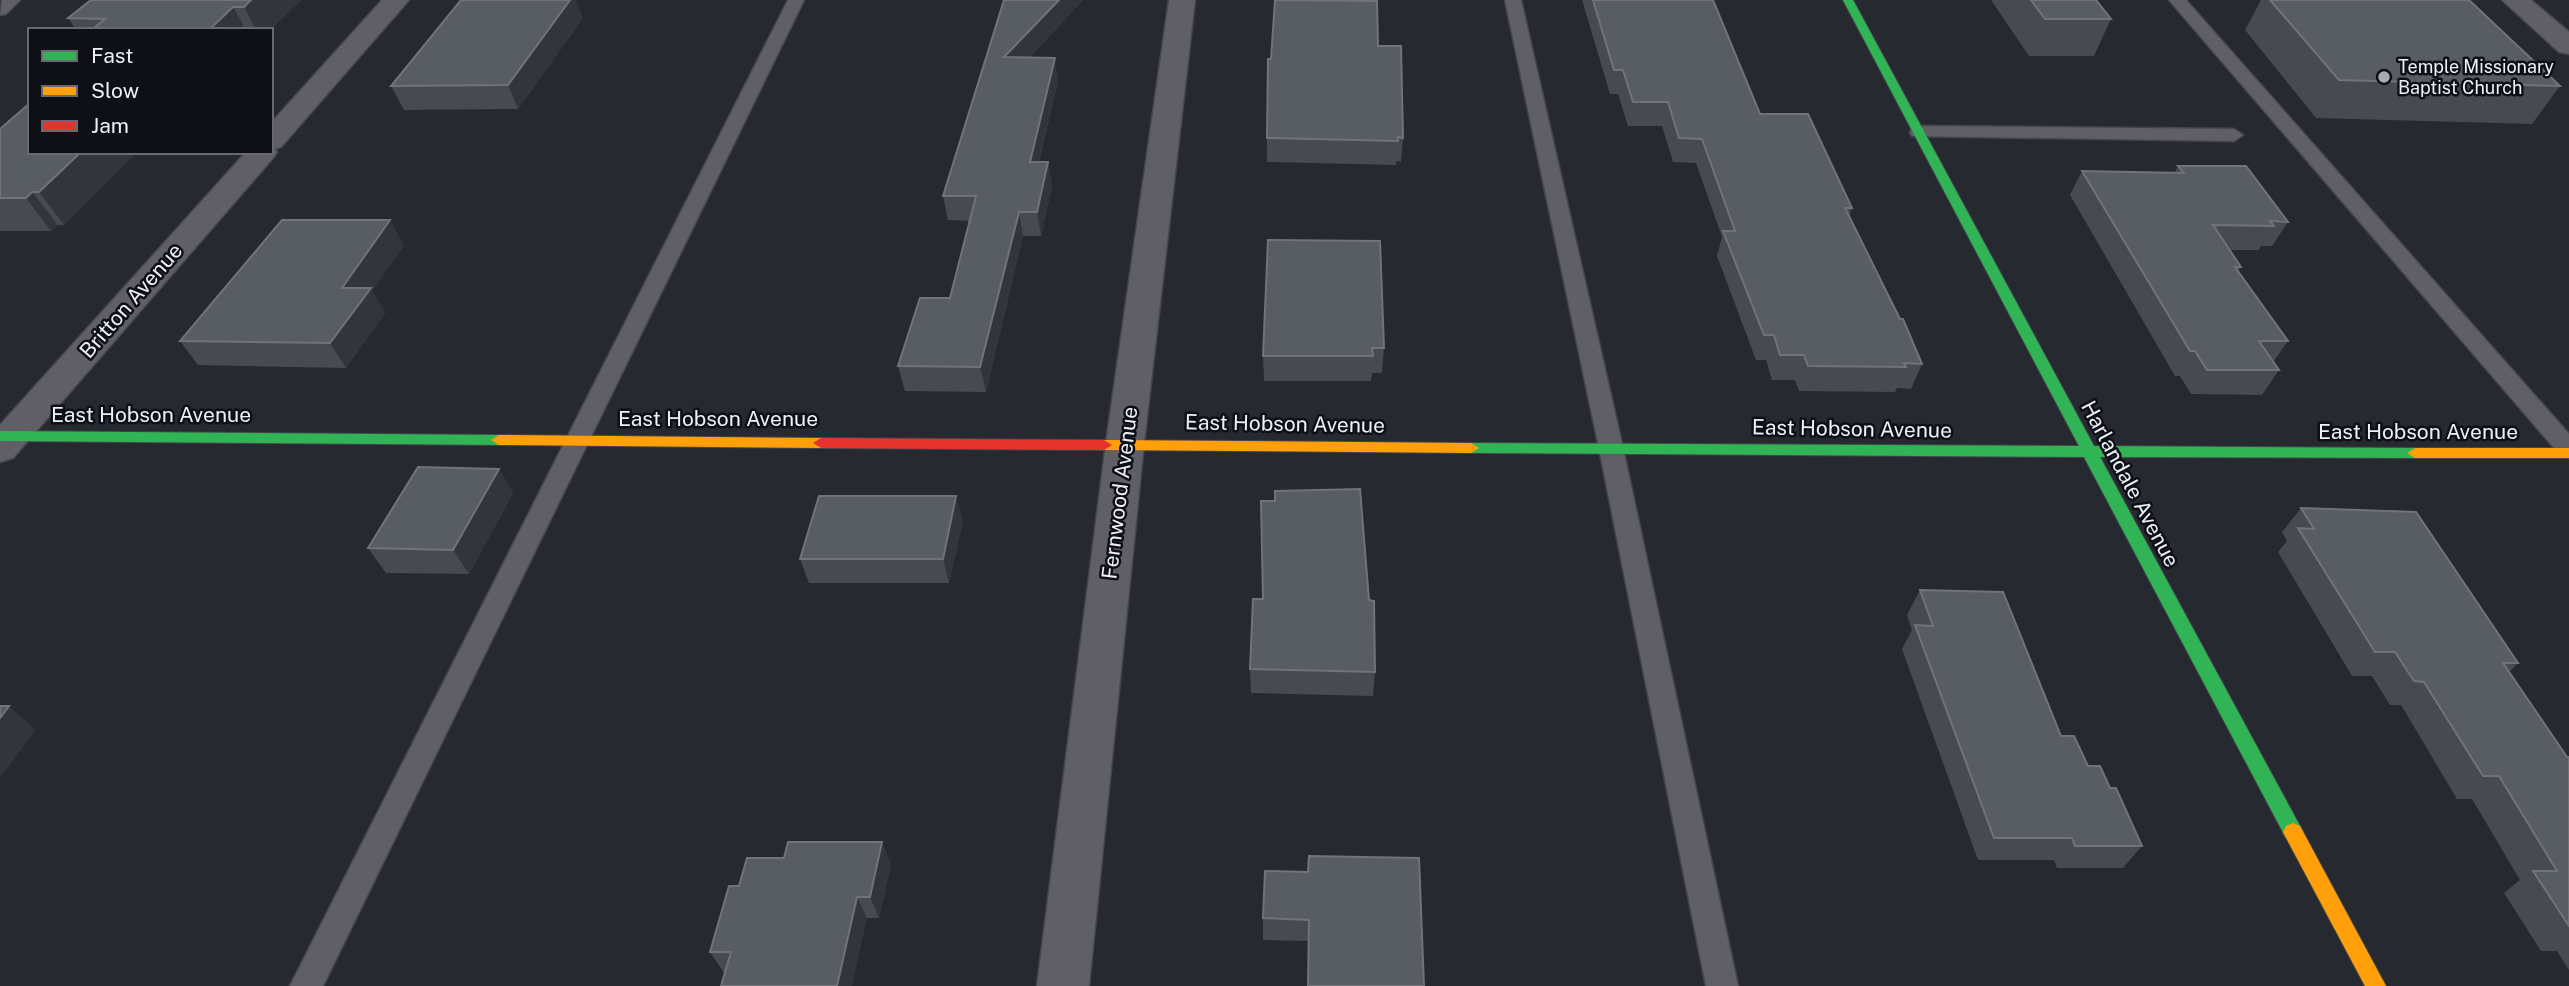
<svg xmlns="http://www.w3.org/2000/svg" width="2569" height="986" font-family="'Public Sans',sans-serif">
<rect width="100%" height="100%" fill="#262930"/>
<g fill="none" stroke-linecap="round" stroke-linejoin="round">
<g stroke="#43464b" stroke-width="3">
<g id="lane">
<polygon points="2,0 20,0 6,14 0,15"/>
<polygon points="788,0 804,0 323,986 290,986"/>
<polygon points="1505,0 1521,0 1623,448 1738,986 1706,986 1599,448"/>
<polygon points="2169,0 2186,0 2569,434 2569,458 2561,456"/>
<polygon points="1919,126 2234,129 2243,135 2234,141 1912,136 1910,132 1912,128"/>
</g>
</g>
<g stroke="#43464b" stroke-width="3">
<g id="street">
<polygon points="382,0 409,0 281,147 275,149 277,152 273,158 13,458 0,462 0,425 246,152 271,152 271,123"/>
<polygon points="1169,0 1195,0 1144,443 1089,986 1037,986 1106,443"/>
<polygon points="2502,0 2531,0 2569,32 2569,54 2559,52"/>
</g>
</g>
<g stroke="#43464b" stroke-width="2">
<g id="fast">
<polygon points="1843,0 1853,0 2094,446 2415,448 2423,453 2415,458 2100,457 2300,826 2303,832 2300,838 2293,841 2286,838 2084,457 1471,453 1463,448 1471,443 2079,446"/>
<polygon points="0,431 499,435 507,440 499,445 0,441"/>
</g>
</g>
<g stroke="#43464b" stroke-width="2">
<g id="slow">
<polygon points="499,435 821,438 829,443 821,448 499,445 491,440"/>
<polygon points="1104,440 1471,443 1479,448 1471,453 1104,450 1096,445"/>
<polygon points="2415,448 2569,448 2569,458 2415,458 2407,453"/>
<polygon points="2293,823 2300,826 2386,986 2365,986 2283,832 2286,826"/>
</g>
</g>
<g stroke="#43464b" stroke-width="2">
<polygon id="jam" points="821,438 1104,440 1112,445 1104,450 821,448 813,443"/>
</g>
<use href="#lane" fill="#605f66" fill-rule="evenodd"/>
<use href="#street" fill="#605f66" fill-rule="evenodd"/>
<use href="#fast" fill="#30b455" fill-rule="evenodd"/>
<use href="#slow" fill="#ff9f0a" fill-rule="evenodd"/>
<use href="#jam" fill="#e5322d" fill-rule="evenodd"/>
</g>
<g fill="#474a51">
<polygon points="301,0 270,30 76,30 68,18"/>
<polygon points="1004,0 1083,0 1029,58 1058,81 1039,162 1048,162 1052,186 1041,236 1023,236 986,392 905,391 898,366 950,298 970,221 948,220 943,196"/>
<polygon points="1582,0 1713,0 1760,114 1852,208 1849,216 1922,364 1911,389 1897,388 1895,392 1799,391 1795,380 1772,380 1766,360 1756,360 1717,256 1722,237 1696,163 1673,162 1662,126 1628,126 1618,94 1610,94"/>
<polygon points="1991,0 2096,0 2111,19 2094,56 2029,56"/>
<polygon points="2261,0 2469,0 2560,86 2532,124 2316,118 2245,30"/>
<polygon points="583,18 518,109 404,110 391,86"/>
<polygon points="1378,46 1403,138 1401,162 1396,161 1396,165 1267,162 1267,138"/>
<polygon points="0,129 30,152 137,152 64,225 58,225 51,231 0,231"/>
<polygon points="2178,166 2288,222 2272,246 2261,246 2259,250 2230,250 2241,267 2238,271 2288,341 2273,362 2279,370 2262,395 2191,394 2180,376 2175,376 2070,195 2082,171 2175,172"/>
<polygon points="1268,240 1384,348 1382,373 1372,373 1371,381 1264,381 1263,356"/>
<polygon points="404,245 372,291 385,313 346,368 198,365 180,341"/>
<polygon points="499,469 513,493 469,574 386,573 368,548"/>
<polygon points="2301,508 2518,663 2509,672 2567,757 2569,757 2569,970 2557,951 2541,951 2504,893 2520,880 2472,799 2457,799 2401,705 2390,705 2372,676 2352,676 2278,552 2287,541 2282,532"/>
<polygon points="963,520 949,583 809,583 800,559"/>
<polygon points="1920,590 2061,736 2088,766 2110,788 2142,846 2123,868 2057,868 2054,860 1978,860 1902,649 1912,630 1907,615"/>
<polygon points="1250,669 1375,672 1373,696 1251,693"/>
<polygon points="891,864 879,918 867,918 725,973 724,973 710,952 739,886"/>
<polygon points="1265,871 1424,986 1308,941 1263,940 1263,918"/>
</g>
<g fill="#32363c">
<polygon points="251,0 301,0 270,30 256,30 244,7"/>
<polygon points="570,0 576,0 583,18 518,109 508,85"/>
<polygon points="1059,0 1083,0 1008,81 1004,57"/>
<polygon points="233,7 246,30 209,30"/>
<polygon points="1055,58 1058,81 1033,186 1030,162"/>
<polygon points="81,152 137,152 64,225 39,192"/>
<polygon points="1048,162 1052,186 1041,236 1037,212"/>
<polygon points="32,192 58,225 51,231 26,198"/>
<polygon points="1019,212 1023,236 986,392 980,367"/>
<polygon points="390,220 404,245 372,291 385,313 346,368 330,343 342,288"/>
<polygon points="499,469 513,493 469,574 453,550"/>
<polygon points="956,496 963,520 949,583 943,559"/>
<polygon points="9,706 36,730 0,778 0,718"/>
<polygon points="882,842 891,864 879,918 870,897"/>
<polygon points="857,897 867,918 852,986 837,986"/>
</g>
<g fill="#585c63" stroke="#70737a" stroke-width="2">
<polygon points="91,0 251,0 244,7 233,7 209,30 114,30 115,29 94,28 105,19 68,18"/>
<polygon points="461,0 570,0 508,85 391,86"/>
<polygon points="1004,0 1059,0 1004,57 1055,58 1030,162 1048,162 1037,212 1019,212 980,367 898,366 920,298 950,298 976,196 943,196"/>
<polygon points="1275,0 1377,1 1378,46 1401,46 1403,138 1398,137 1398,141 1267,138 1268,59 1271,59"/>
<polygon points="1593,0 1713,0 1760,114 1808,114 1852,208 1845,208 1900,319 1903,319 1922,364 1904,363 1906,367 1808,366 1804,355 1780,355 1774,335 1764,335 1723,231 1735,231 1702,139 1679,138 1668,102 1633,102 1623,70 1614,70"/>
<polygon points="2031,0 2096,0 2111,19 2045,19"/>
<polygon points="2270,0 2469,0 2560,86 2339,80"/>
<polygon points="30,103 30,152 81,152 39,192 32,192 26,198 0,198 0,129"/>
<polygon points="2178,166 2246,166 2288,222 2270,221 2274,226 2213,225 2241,267 2235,267 2288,341 2259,341 2279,370 2207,370 2195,351 2190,351 2082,171 2184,173"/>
<polygon points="282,220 390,220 342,288 371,288 330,343 180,341"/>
<polygon points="1268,240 1380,241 1384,348 1372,348 1373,356 1263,356"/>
<polygon points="418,467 499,469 453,550 368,548"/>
<polygon points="1360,489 1369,600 1374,601 1375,672 1250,669 1253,599 1263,599 1261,501 1275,501 1275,491"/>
<polygon points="819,496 956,496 943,559 800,559"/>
<polygon points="2301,508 2416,512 2518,663 2503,663 2567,757 2569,757 2569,926 2533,871 2557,871 2499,776 2483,776 2424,682 2414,681 2395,652 2375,652 2298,528 2314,529"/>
<polygon points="1920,590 2003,592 2061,736 2074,736 2088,766 2100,766 2110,788 2116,788 2142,846 2075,846 2072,838 1994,838 1915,625 1933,626"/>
<polygon points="0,706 9,706 0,718"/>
<polygon points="788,842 882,842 870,897 857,897 837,986 721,986 731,952 710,952 729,886 739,886 747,858 784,858"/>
<polygon points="1309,856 1419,858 1424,986 1308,986 1309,920 1263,918 1265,871 1308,872"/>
</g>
<circle fill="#a7aab3" stroke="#0e1016" stroke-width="2.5" cx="2384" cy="77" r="7"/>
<g text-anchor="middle" stroke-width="5" stroke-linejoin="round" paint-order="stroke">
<g font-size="18" fill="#edf0f9" stroke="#0e1016" text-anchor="start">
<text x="2398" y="73">Temple Missionary<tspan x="2398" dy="21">Baptist Church</tspan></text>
</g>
<g font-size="21" fill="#edf0f9" stroke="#0e1016">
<text transform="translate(131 301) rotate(-49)" y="7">Britton Avenue</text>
<text x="151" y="422">East Hobson Avenue</text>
<text x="718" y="426">East Hobson Avenue</text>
<text transform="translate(1285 424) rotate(1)" y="7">East Hobson Avenue</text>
<text transform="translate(1852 429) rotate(1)" y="7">East Hobson Avenue</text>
<text x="2418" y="439">East Hobson Avenue</text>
<text transform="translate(2130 484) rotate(62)" y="7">Harlandale Avenue</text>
<text transform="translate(1120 493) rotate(-83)" y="7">Fernwood Avenue</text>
</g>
</g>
<rect x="28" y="28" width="245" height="126" fill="#0e1016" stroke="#676a71" stroke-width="2"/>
<rect x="42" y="51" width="35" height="10" fill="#30b455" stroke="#676a71" stroke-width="2"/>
<text x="91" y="63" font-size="21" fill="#edf0f9">Fast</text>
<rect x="42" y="86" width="35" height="10" fill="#ff9f0a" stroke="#676a71" stroke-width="2"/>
<text x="91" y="98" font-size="21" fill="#edf0f9">Slow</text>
<rect x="42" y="121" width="35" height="10" fill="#e5322d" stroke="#676a71" stroke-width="2"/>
<text x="91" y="133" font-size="21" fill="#edf0f9">Jam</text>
</svg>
